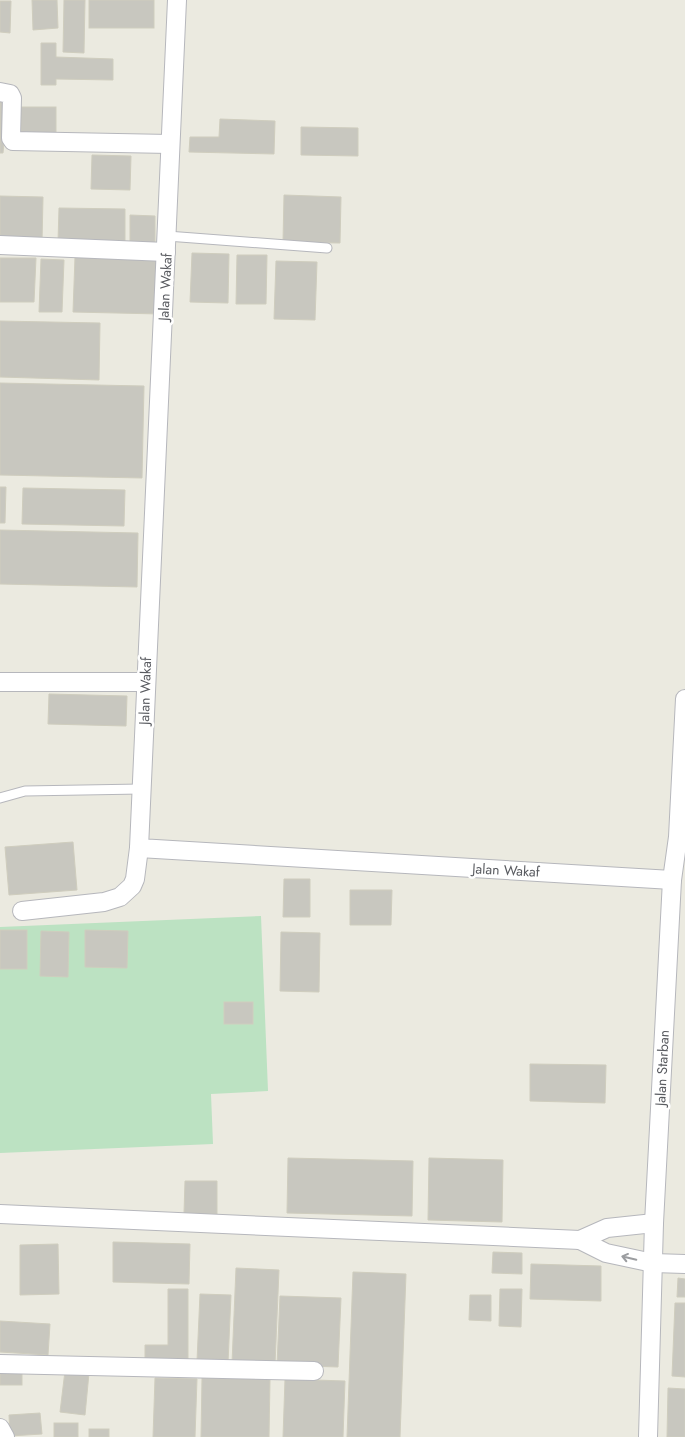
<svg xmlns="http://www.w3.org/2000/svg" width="685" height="1437" font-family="Jost,sans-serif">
<rect width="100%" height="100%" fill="#ebeae0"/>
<polygon fill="#bce2c2" points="261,916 268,1091 211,1094 213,1144 0,1153 0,927"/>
<g fill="#c8c7bf" stroke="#cfcdbe">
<polygon points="32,0 57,0 58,28 33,30"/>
<polygon points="64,0 85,0 84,53 63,52"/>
<rect x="89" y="0" width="65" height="28"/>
<polygon points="0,1 11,1 10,33 0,32"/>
<polygon points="41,43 56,43 56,57 113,59 113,80 56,79 56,85 41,85"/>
<polygon points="0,99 8,99 3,153 0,153"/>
<rect x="21" y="107" width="35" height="29"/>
<polygon points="220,119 275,121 274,154 189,152 190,137 219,137"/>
<polygon points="301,127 358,128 358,156 301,155"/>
<polygon points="92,155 131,156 130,190 91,189"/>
<polygon points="284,195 341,197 340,243 283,242"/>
<polygon points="0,196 43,197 42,242 0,241"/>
<polygon points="59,208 125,209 125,244 58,242"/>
<polygon points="130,215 155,216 155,244 130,243"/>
<polygon points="192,253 229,254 228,303 190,302"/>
<polygon points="237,255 267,255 266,304 236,304"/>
<polygon points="75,257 162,259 160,314 73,312"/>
<polygon points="0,258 36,258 34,302 0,302"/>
<polygon points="41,259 64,260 62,312 39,312"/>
<polygon points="276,261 317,262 315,320 274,319"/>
<polygon points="0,321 100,323 99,380 0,377"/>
<polygon points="0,383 144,386 142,478 0,475"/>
<polygon points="0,487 6,487 5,523 0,523"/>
<polygon points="23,488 125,490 124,526 22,524"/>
<polygon points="0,530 138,533 137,587 0,584"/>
<polygon points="49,694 127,696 126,726 48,724"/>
<polygon points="73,842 77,890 9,895 5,847"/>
<polygon points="284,879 310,879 310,917 283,917"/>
<polygon points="350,890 392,890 391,925 350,925"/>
<rect x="0" y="930" width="27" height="39"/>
<polygon points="85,930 128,931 127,968 85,967"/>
<polygon points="41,931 69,932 68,977 40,976"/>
<polygon points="281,932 320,933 319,992 280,991"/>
<rect x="224" y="1002" width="29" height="22"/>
<polygon points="530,1064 606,1065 605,1103 530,1101"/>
<polygon points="288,1158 413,1161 412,1216 287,1213"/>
<polygon points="429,1158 503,1160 502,1222 428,1220"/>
<polygon points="185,1181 217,1181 217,1214 184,1213"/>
<polygon points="113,1242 190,1244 189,1284 113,1282"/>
<polygon points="58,1244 59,1294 20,1295 20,1245"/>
<polygon points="493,1252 522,1253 522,1274 492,1273"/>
<polygon points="531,1264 601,1266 601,1301 530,1299"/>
<polygon points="236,1268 279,1270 275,1365 232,1363"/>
<polygon points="353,1272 406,1274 400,1437 347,1437"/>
<polygon points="678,1278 685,1279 685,1297 677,1297"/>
<polygon points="168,1289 188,1289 188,1363 145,1363 145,1345 168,1345"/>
<polygon points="500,1289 522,1289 521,1327 499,1326"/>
<polygon points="200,1294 231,1295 228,1363 197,1361"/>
<polygon points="470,1295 491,1295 491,1321 469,1320"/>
<polygon points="280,1296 341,1298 338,1367 277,1365"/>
<polygon points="675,1303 685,1303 685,1377 672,1376"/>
<polygon points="0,1321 50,1324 48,1355 0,1352"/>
<rect x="0" y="1367" width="22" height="18"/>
<polygon points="65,1371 89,1373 85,1415 60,1412"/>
<polygon points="155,1378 197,1379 195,1437 153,1437"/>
<polygon points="202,1378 270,1379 269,1437 201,1437"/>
<polygon points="285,1379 345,1381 343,1437 283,1437"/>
<polygon points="668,1388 685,1389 685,1437 667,1437"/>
<polygon points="40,1413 42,1434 10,1436 9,1415"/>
<rect x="54" y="1423" width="24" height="14"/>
<rect x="89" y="1429" width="20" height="8"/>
</g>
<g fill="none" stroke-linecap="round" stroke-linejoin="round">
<g stroke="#b6b7bc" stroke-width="11">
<g id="lane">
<polyline points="167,236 327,248"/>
<polyline points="0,798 25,791 141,789"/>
</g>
</g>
<g stroke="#b6b7bc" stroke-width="20">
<g id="street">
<polyline points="177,0 139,848 672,880"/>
<polyline points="0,92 10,94 12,98 11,138 13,141 170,144"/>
<polyline points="0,245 166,252"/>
<polyline points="0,682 145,682"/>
<polyline points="22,911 104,902 120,897 132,886 135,879 139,848"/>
<polyline points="0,1214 580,1240"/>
<polyline points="654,1223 607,1228 580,1240 606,1253 653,1263 685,1264"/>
<polyline points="0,1364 314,1371"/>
<polyline points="0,1428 5,1437"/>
<polyline points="648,1437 654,1223 672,880 678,837 685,699"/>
</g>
</g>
<use href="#lane" stroke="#fff" stroke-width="9"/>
<use href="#street" stroke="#fff" stroke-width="18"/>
</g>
<defs><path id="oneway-shaft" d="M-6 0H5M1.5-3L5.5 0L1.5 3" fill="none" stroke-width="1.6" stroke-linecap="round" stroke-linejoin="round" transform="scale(1.25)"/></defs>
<use stroke="#9b9da0" href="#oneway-shaft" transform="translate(629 1258) rotate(-167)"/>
<g text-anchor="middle" stroke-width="5" stroke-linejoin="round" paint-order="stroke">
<g font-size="14" fill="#595b60" stroke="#fff">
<text transform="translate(165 287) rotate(-87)" y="5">Jalan Wakaf</text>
<text transform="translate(145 691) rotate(-88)" y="5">Jalan Wakaf</text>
<text transform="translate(506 870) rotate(3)" y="5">Jalan Wakaf</text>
<text transform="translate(662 1068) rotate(-87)" y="5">Jalan Starban</text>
</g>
</g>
</svg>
